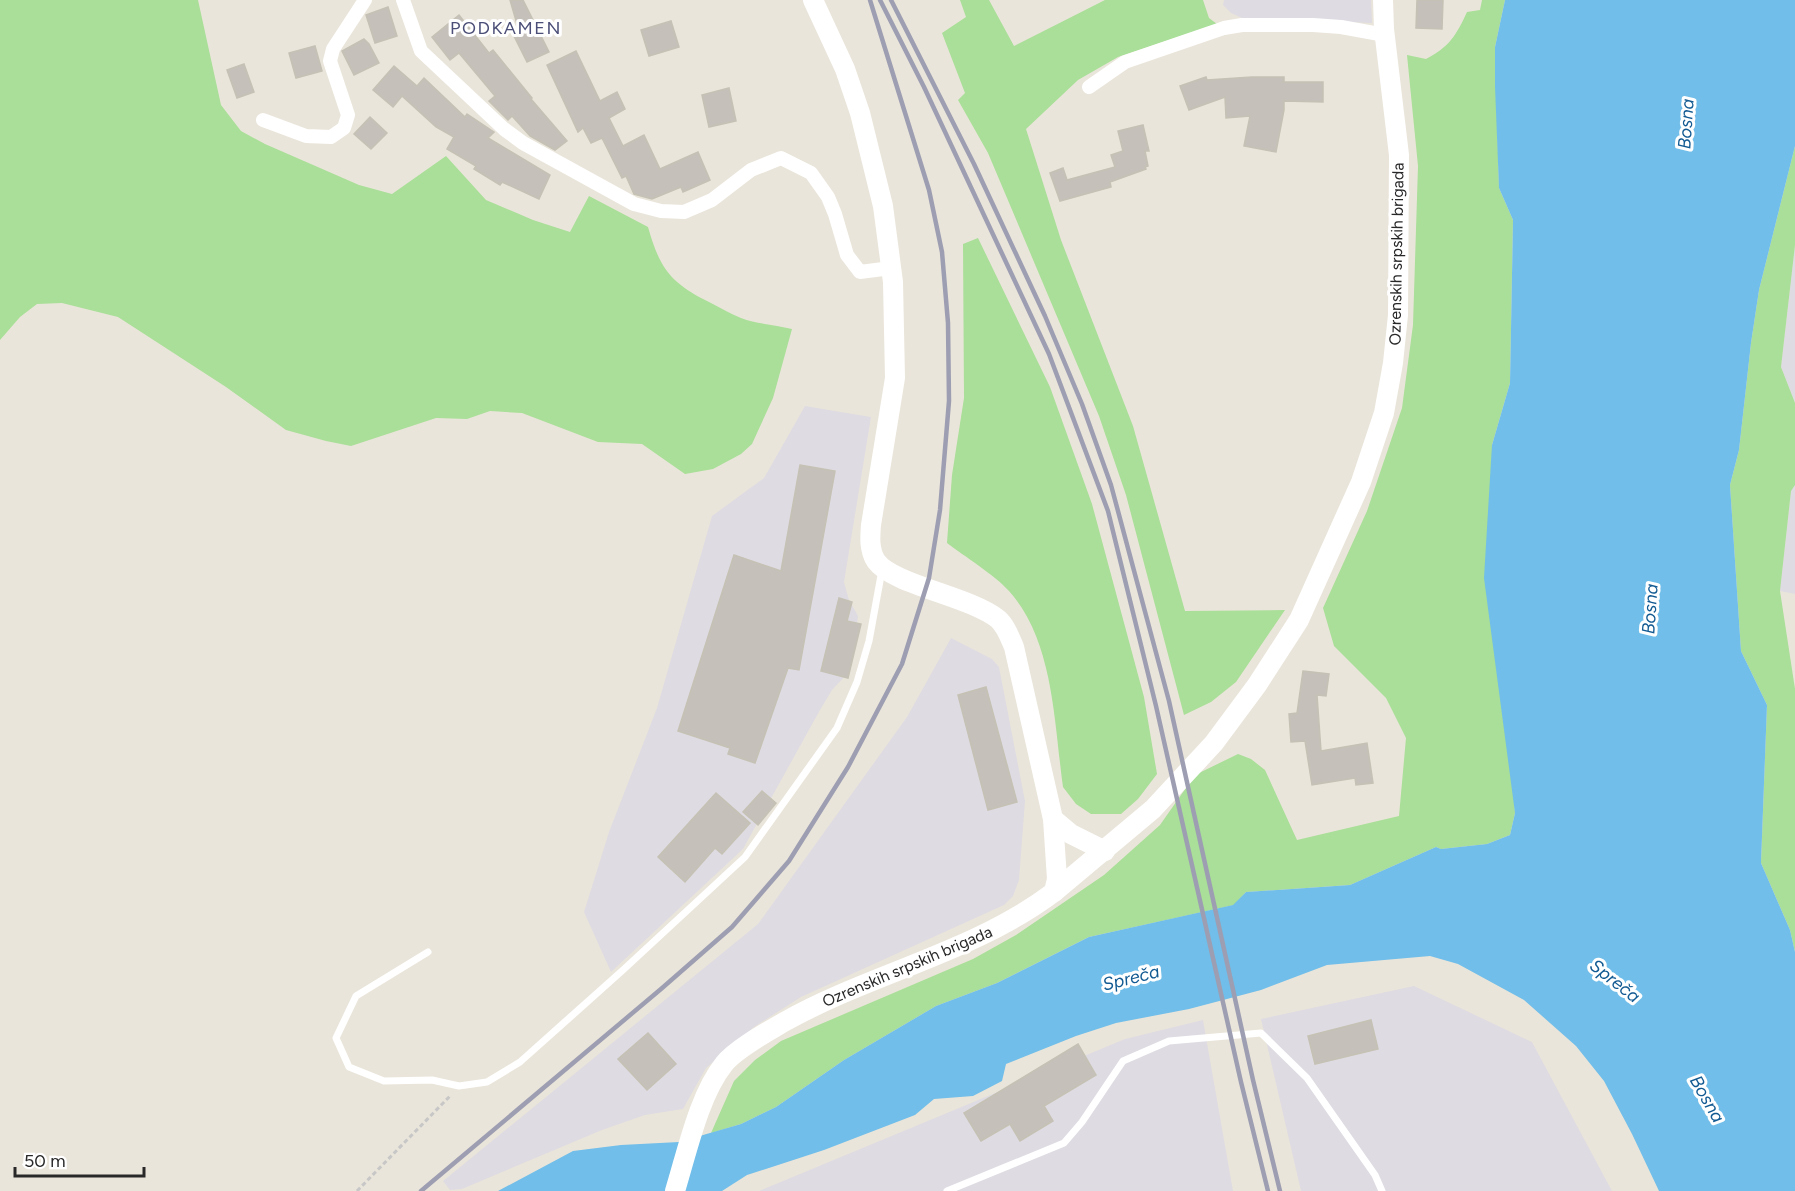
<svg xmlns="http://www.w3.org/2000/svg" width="1795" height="1191" font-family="Figtree,sans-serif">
<rect width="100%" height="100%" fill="#eae5da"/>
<g fill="#dedbe2">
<polygon points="1224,0 1371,0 1372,23 1242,18 1231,13 1223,5"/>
<polygon points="1795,245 1795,403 1781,367"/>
<polygon points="805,406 871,417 844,582 849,600 858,616 853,655 848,673 832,690 820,710 743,849 611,972 584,912 609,832 657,708 712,516 764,478"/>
<polygon points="1795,485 1795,594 1780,591 1791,491"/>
<polygon points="951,638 992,659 999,667 1025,801 1019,880 1013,896 1004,905 801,997 754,1027 706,1068 683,1109 645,1115 602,1130 462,1189 450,1190 443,1181 758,924 907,717"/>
<polygon points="1414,986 1532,1042 1612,1191 1301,1191 1261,1019"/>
<polygon points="1203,1020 1233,1191 759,1191 1125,1039"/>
</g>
<g fill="#a9df98">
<path d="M0,0H198L221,105L241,131L265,144L359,185L392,194L446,156L486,200L533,220L570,232L589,196L648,227C660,270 672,284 711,303C721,308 731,314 741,318C757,324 775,325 792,329L773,398L752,444L741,454L713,469L685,474L642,444L598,442L522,413L490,411L467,419L436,418L351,446L326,441L286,430L226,387L118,317L62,303L37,304L20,317L0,340Z"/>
<polygon points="960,0 989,0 1014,46 1105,0 1203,0 1209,18 1217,24 1118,57 1078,80 1026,129 1061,240 1133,426 1185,611 1285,610 1236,682 1211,702 1184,715 1126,495 1099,416 988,153 958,100 965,93 942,33 966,17"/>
<path d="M1482,0H1505L1495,47L1499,188L1513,220L1510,383L1492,445L1515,813L1510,835L1487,844L1441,849L1436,847L1350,885L1246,892L1234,905L1089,937L997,983L936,1006L844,1060L776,1107L741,1124L711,1133L734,1081L755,1060L781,1041L973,959L1016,935L1104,875L1160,825L1195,775L1238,754L1251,759L1265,770L1297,840L1399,816L1406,738L1386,698L1334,646L1323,608L1367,511L1402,408L1413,325L1418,166L1407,55L1426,59C1449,47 1456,36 1467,12L1480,10Z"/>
<polygon points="1795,146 1795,245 1781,367 1795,403 1795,485 1791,491 1780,591 1795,689 1795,952 1790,930 1761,863 1767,705 1741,651 1730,485 1739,450 1751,343 1759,290"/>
<path d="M978,238L1050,387L1092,504L1144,697L1157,774L1138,799L1121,814H1091L1076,804L1063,787C1054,723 1054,641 1009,591C996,576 964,556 947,543L952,475L964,398L963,244Z"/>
</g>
<polygon fill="#70bee9" points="1505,0 1795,0 1795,146 1759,290 1751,343 1739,450 1730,485 1741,651 1767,705 1761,863 1790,930 1795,952 1795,1191 1659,1191 1632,1134 1604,1081 1576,1046 1524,1000 1458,964 1430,956 1327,965 1261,990 1189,1009 1116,1023 1076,1036 1006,1064 1002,1081 973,1096 934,1099 915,1115 824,1150 747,1175 722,1191 498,1191 573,1151 621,1145 679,1142 741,1124 776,1107 844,1060 936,1006 997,983 1089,937 1233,905 1246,892 1350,885 1436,847 1441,849 1487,844 1510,835 1515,813 1484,578 1492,445 1510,383 1513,220 1499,188 1495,86 1495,47"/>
<g fill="#c5c1ba" stroke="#c5c1b4" stroke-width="1.5">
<polygon points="510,0 523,0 549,52 527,62 513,34 519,31"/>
<polygon points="1417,0 1443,0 1442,29 1416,28"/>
<polygon points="388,7 397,36 375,43 366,15"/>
<polygon points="459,15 489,53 493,50 532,98 531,99 567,141 555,150 530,136 512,116 508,120 489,101 495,96 459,53 450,60 432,37"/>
<polygon points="671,21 679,47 649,56 641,30"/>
<polygon points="364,39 369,44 379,63 354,75 342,51"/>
<polygon points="315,46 322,71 296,78 289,53"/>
<polygon points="576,51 600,101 617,92 625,109 609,118 623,146 644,135 660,169 698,152 710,180 683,192 681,187 652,199 634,194 626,176 622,178 602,138 591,143 583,128 578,132 547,65"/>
<polygon points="244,64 254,92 237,98 227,70"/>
<polygon points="394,66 417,86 424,78 465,117 467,114 494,132 488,138 550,175 539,199 502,182 500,185 474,169 476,166 447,149 454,137 436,127 402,96 393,107 373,90"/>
<polygon points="1206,77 1207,80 1252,77 1284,77 1284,82 1323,82 1323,102 1284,101 1284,110 1276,152 1244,146 1250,116 1226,118 1225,97 1189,110 1180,86"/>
<polygon points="729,88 736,121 709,127 702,95"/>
<polygon points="370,117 387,133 371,149 354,134"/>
<polygon points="1143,125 1149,151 1145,151 1148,166 1145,167 1146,169 1110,182 1111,187 1060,201 1050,173 1063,168 1067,180 1115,167 1111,155 1123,151 1118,131"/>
<polygon points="800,465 835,471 799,670 788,668 755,763 728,754 730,748 678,731 734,555 781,571"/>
<polygon points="839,598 852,602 847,621 861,624 848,678 821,671"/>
<polygon points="1303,671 1329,674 1326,696 1317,695 1321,751 1367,743 1373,783 1356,785 1355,778 1312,785 1305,741 1291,742 1289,714 1297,713"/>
<polygon points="986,687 1017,802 988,810 958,695"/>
<polygon points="762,791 776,803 758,825 743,812"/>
<polygon points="716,793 750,823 722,854 715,848 685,882 658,857"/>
<polygon points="1371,1020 1378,1049 1315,1064 1308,1036"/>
<polygon points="648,1033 676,1064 647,1090 618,1059"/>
<polygon points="1078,1044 1096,1075 1044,1106 1053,1121 1020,1141 1010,1124 981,1141 964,1113"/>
</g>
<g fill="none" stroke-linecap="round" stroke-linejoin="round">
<polyline stroke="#c7c7c7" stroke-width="3" stroke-dasharray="4.5 3" stroke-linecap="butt" points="357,1191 450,1096"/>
<g stroke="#fff" stroke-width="7">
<polyline points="428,952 356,996 336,1038 349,1067 384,1081 432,1080 459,1086 487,1082 520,1062 623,970 745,857 837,728 857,682 869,641 882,570"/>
<polyline points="947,1191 1064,1143 1082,1122 1123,1061 1169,1041 1261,1033 1307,1078 1375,1175 1382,1191"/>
</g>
<g stroke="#fff" stroke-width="14">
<polyline points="403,0 421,51 504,129 523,143 634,204 661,211 684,212 712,200 751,170 781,158 811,173 828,197 835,214 847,255 860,272 891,268"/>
<polyline points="1089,87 1125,62 1224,28 1242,25 1313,25 1341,27 1385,35"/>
<polyline points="263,120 306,136 331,137 344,128 348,115 330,61 333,49 365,0"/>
</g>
<g stroke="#fff" stroke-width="20">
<path d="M813,0L845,69L860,113L883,206L893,282L895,378L871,525C870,537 869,550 876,561C893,585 969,596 998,619C1006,626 1010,638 1014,647L1053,819L1057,879L1054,892"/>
<polyline points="1053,819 1071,834 1105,851"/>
<path d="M675,1191C687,1152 699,1095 724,1064C736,1049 767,1032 784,1022C871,973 973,953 1054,892L1153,809L1214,743L1257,685L1299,620L1361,482L1384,413L1393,363L1398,315L1399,155L1384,29L1383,0"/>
</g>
<g stroke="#9d9eb2" stroke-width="4.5">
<polyline points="880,0 924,87 1049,354 1108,511 1156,706 1241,1082 1268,1191"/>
<polyline points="891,0 974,164 1045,316 1082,404 1111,485 1169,701 1253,1080 1280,1191"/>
<polyline points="421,1191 661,989 732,927 789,861 848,767 902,664 929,578 940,510 949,401 948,323 942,252 929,190 870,0"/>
</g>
</g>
<g text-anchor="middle" stroke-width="6" stroke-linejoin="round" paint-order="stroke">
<g font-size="16" fill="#282828" stroke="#fff">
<text transform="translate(1396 254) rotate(-89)" y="6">Ozrenskih srpskih brigada</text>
<text transform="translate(907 966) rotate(-23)" y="6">Ozrenskih srpskih brigada</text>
</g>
<g font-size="18" letter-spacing="1.5" fill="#4b4e76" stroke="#fff">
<text x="506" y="34">PODKAMEN</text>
</g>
<g font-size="18" font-style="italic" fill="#125a92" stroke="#fff">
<text transform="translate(1686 124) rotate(-86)" y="6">Bosna</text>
<text transform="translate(1650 609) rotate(-86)" y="6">Bosna</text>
<text transform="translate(1131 978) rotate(-14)" y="6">Spreča</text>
<text transform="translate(1615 981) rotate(38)" y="6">Spreča</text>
<text transform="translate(1707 1099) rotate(60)" y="6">Bosna</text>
</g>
</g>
<path d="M15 1167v9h129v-9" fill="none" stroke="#282828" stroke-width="3"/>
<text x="24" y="1167" font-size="18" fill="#282828" stroke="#ffffff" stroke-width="4.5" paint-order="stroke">50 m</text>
</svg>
